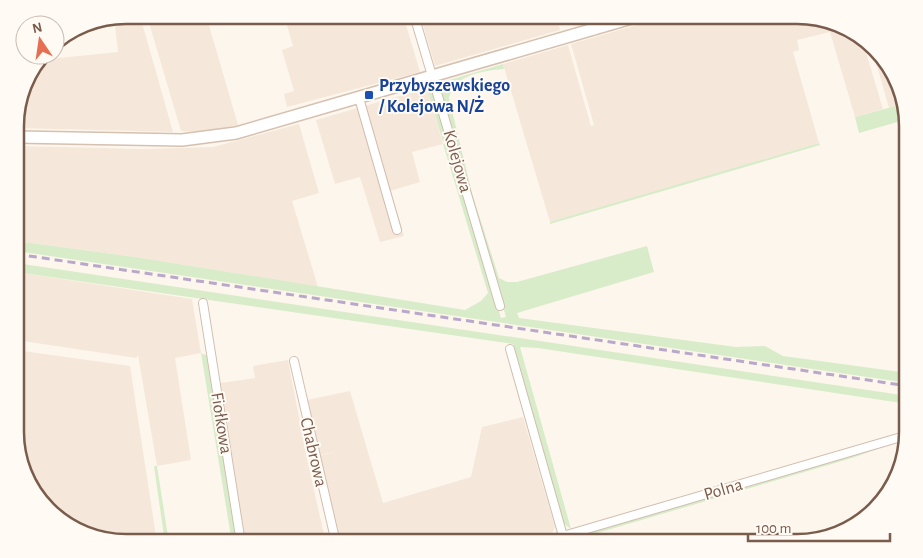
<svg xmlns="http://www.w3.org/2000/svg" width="923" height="558" font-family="'Alegreya Sans',sans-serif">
<rect width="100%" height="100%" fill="#fdf6ec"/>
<g fill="#f5e8da">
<polygon points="126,15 206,15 238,125 206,132 181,131 147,16 141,19 173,132 16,128 16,112 27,77 39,60 118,52 114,17"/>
<polygon points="284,15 403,15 420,72 287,107 284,94 294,91 282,50 293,46"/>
<polygon points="420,15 556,15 560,30 435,66"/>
<polygon points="578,15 608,15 580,23"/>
<polygon points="671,15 797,15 853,30 862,39 883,109 855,117 830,32 797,40 799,50 793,52 819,143 550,222 503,64 568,45 591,126 594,125 571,44"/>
<polygon points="872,48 889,65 903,104 889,108"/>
<polygon points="427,88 443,144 412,152 420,182 390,191 404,236 380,242 360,177 335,184 316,120"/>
<polygon points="299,124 319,193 292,201 318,287 135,257 16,241 16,146 144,149 213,147"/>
<polygon points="16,272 192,299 201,353 175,358 191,460 157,466 138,355 136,358 16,340"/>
<polygon points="16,350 130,366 157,543 126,543 70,528 34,493 16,446"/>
<polygon points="288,360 307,459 326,543 245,543 221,383 255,378 253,366"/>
<polygon points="350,391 383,503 471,477 482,427 523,417 555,527 552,533 519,543 341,543 318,456 339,451 319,455 307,400"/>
</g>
<g fill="#d8ecc9">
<path d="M503,64L504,69C483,71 455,74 449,98L472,193L499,278L507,282H517L647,246L654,272L517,313L519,318L736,347L765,346L783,356L908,373V383L16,251V241L135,257L465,310L481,301L488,293L443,144L449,143L501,318L506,317L439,83Z"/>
<polygon points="431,87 448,140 443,142 427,88"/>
<polygon points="903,104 908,119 859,133 855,117"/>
<polygon points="819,143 820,145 550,224 550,222 573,215"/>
<polygon points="16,263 908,396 908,404 538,348 520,347 571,529 563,523 513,344 16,272"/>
<polygon points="201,353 208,356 239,543 232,543"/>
<polygon points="908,438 852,458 594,534 576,543 554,543"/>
<polygon points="154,466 157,466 169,543 165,543"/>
</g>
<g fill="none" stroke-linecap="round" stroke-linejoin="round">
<g stroke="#d1beb0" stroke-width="10">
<g id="street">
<polyline points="414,15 500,306"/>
<polyline points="359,98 397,230"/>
<polyline points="203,303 241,543"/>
<polyline points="510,349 563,536"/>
<polyline points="294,361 336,543"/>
<polyline points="539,543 908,435"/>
</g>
</g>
<g stroke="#d6c0b0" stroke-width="14">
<polyline id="secondary" points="16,137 182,140 236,133 642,15"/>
</g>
<use href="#street" stroke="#fff" stroke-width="8"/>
<use href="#secondary" stroke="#fff" stroke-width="11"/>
<polyline stroke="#b9a8c9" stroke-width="3" stroke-dasharray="8 5" stroke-linecap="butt" points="16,254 908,386"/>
</g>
<rect fill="#1a4fb4" stroke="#fffaf3" stroke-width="2" x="364" y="90" width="10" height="10" rx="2.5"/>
<g text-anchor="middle" stroke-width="4" stroke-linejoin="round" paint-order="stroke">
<g font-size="18" font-weight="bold" fill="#164399" stroke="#fffaf3" text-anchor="start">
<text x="379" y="91">Przybyszewskiego<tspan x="379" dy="21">/ Kolejowa N/Ż</tspan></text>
</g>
<g font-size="18" fill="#7a5c4d" stroke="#fffaf3">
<text transform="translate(458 161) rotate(74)" y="6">Kolejowa</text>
<text transform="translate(222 423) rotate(81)" y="6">Fiołkowa</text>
<text transform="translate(314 452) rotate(77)" y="6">Chabrowa</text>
<text transform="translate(723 489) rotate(-16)" y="6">Polna</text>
</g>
</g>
<path d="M0 0H923V558H0ZM126 24H797A102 102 0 0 1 899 126V432A102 102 0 0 1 797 534H126A102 102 0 0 1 24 432V126A102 102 0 0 1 126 24Z" fill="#fffaf3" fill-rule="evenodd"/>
<path fill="none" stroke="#7a5c4d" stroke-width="2.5" d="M126 24H797A102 102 0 0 1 899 126V432A102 102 0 0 1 797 534H126A102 102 0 0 1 24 432V126A102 102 0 0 1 126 24Z"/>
<g transform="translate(40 40) rotate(347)"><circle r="24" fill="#fffaf3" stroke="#cabbb1"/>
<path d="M0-4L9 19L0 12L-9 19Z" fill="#e76f51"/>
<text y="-8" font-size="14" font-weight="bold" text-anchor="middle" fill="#7a5c4d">N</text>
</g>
<path d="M748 533v8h142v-8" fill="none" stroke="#7a5c4d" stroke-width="2.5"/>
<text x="756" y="533" font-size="15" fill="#7a5c4d" stroke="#fffaf3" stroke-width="4" paint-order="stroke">100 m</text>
</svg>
